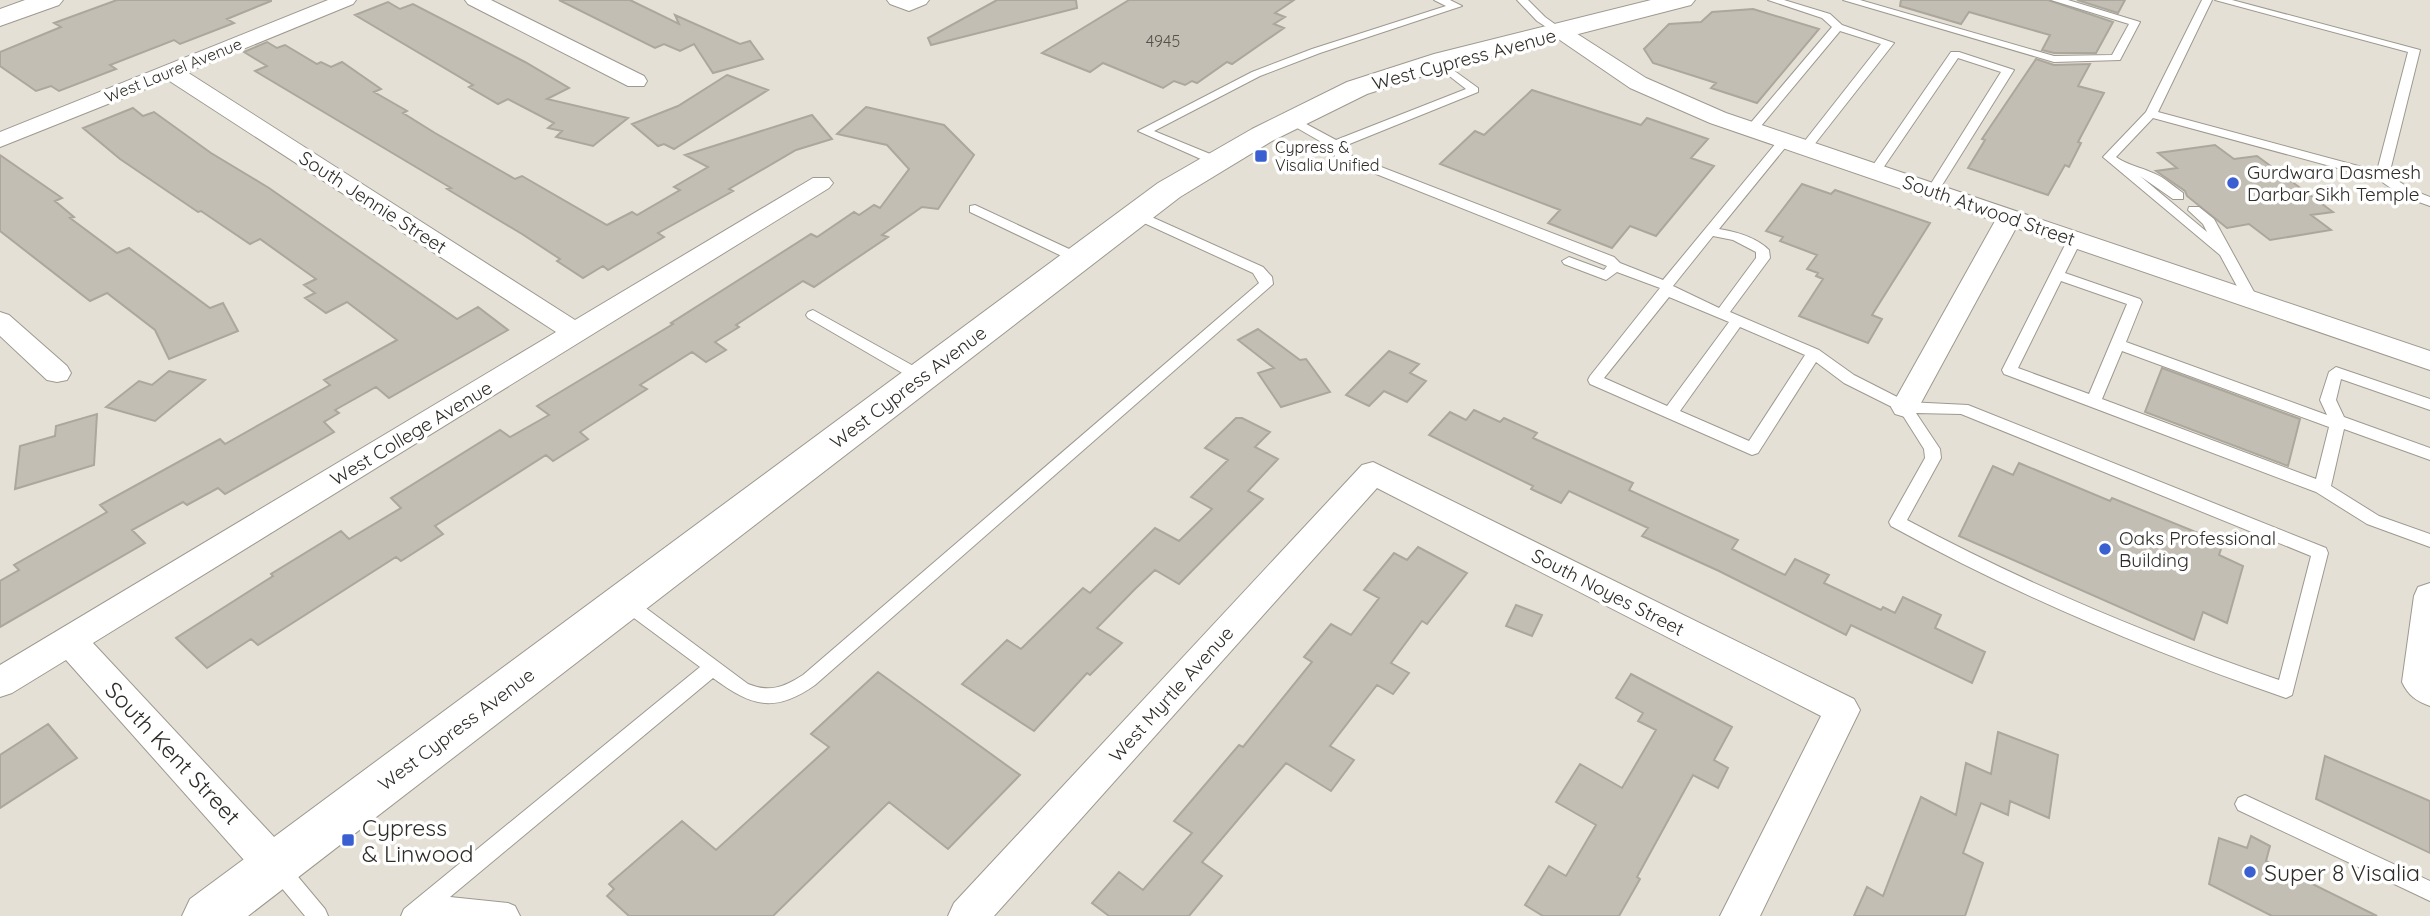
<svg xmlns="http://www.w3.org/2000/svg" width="2430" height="916" font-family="Quicksand,sans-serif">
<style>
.building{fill:#c3beb3;stroke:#aca79c;stroke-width:2}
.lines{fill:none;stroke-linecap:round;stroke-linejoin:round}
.lane-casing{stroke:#9e998f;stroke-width:2}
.street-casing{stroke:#9e998f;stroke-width:2}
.secondary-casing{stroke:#9e998f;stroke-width:2}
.lane{fill:#fff;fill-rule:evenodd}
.street{fill:#fff;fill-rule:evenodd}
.secondary{fill:#fff;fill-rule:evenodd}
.poi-dot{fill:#395fd0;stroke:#fff;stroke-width:2.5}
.labels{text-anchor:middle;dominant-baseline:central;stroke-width:7;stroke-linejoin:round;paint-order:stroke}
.number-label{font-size:16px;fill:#54514b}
.far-street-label{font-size:16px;fill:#2f2d28;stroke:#fff}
.far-poi-label{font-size:16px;fill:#2f2d28;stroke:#fff;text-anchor:start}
.street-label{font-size:19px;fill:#2f2d28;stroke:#fff}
.poi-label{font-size:19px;fill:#2f2d28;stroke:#fff;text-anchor:start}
.near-street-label{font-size:23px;fill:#2f2d28;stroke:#fff}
.near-poi-label{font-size:23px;fill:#2f2d28;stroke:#fff;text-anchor:start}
</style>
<rect width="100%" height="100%" fill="#e5e0d5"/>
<!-- building -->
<path class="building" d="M117 0H271V1L227 19 234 23 180 44 174 40 110 65 116 69 59 91 51 86 36 91 0 66V52L61 27 54 23Z
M559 0H630L679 24 675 15 740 44 750 41 763 59 713 73 694 44 680 51 664 44 655 48Z
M997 0H1076L1077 8 931 45 928 38Z
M1129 0H1294L1275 13 1285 17 1274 24 1284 28 1232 64 1227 62 1197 83 1192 81 1185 85 1174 81 1163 88 1103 63 1090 72 1042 53Z
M1901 0H2048L2113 22 2096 53H2054L2042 50 2050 35 1969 12 1961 24 1900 6Z
M2077 0H2125L2118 13Z
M388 2 400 9 413 4 525 62 569 88 547 99 628 118 593 146 556 137 562 131 548 128 554 123 508 99 498 104 469 87 473 85 355 15Z
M1753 9 1819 29 1757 103 1711 88 1716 83 1653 63 1644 49 1669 24 1701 22 1712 12Z
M267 42 277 48 285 45 317 64 321 62 331 67 342 62 381 89 374 92 407 111 403 113 435 133 515 179 522 176 607 225 632 212 637 215 680 190 674 187 708 167 685 155 812 115 832 139 796 150 729 189 733 191 658 233 664 237 608 270 603 266 583 278 557 261 560 259 522 234 447 189 451 188 255 71 267 66 244 52Z
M2036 59 2054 65 2090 64 2078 86 2104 93 2078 142 2081 143 2069 167 2065 165 2048 195 1968 168 1985 140 1982 139Z
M727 75 768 90 674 149 664 144 658 146 632 124 678 106Z
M1532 90 1641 125 1647 118 1708 139 1691 158 1714 166 1656 236 1630 226 1612 248 1548 223 1560 210 1440 164 1475 131 1484 135Z
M866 107 944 125 974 155 938 209 922 207 882 235 888 237 814 287 803 281 736 325 739 327 715 342 726 350 706 362 692 352 640 385 647 389 580 432 588 439 553 461 546 455 435 526 443 534 401 561 396 557 258 645 251 639 207 668 176 638 273 576 271 574 341 531 349 539 401 508 391 498 500 430 510 437 549 415 537 406 673 324 671 323 811 234 817 237 854 212 859 215 874 205 880 208 909 169 887 145 837 134Z
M133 108 143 116 154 112 211 153 269 188 457 319 478 307 508 330 389 398 376 387 335 410 339 413 324 422 334 432 225 494 218 488 187 505 183 502 132 530 145 543 0 627V581L19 570 14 565 107 512 100 505 220 439 225 444 330 385 324 380 397 340 347 302 326 313 305 298 315 293 304 285 316 279 260 239 250 244 201 211 198 212 120 159 83 128Z
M2215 145 2234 159 2257 156 2333 212 2311 215 2331 230 2270 240 2249 224 2227 228 2187 196 2185 191 2156 171 2177 168 2158 153Z
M0 155 62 198 55 201 74 217 70 218 117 253 129 248 210 308 223 303 238 331 169 359 155 330 107 293 90 301 0 231Z
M1802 184 1831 194 1835 190 1930 223 1872 315 1882 319 1868 343 1799 316 1823 279 1816 276 1818 273 1807 269 1817 255 1780 241 1783 237 1766 231Z
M1258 329 1300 360 1306 359 1330 392 1281 407 1258 373 1274 368 1238 340Z
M1389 351 1419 364 1410 373 1426 381 1407 402 1384 391 1369 406 1346 395Z
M2162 368 2300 419 2288 466 2145 412Z
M169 371 205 380 155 421 106 407 139 381 152 385Z
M1474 410 1500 422 1504 418 1537 433 1533 438 1633 483 1629 490 1738 540 1732 549 1785 575 1795 559 1829 575 1824 583 1881 610 1883 607 1895 613 1903 597 1941 615 1935 628 1985 652 1972 683 1851 625 1846 635 1719 571 1642 536 1648 528 1569 491 1561 503 1531 489 1533 486 1429 435 1450 412 1466 420Z
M97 414 94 465 15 489 20 446 55 436 56 426Z
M1236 418H1242L1270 432 1255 447 1278 459 1248 491 1263 499 1179 584 1155 570 1135 589 1097 628 1122 643 1090 675 1087 673 1034 731 962 684 1007 640 1021 649 1083 588 1090 593 1155 528 1179 541 1212 509 1191 497 1228 460 1205 448Z
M2019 463 2110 501 2112 498 2223 543 2219 555 2243 566 2227 623 2203 612 2194 640 1959 536 1993 466 2013 475Z
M1418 547 1467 573 1427 624 1422 621 1391 663 1409 673 1393 694 1377 685 1330 746 1354 760 1331 791 1286 763 1202 862 1222 876 1189 916H1109L1092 903 1119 872 1143 890 1192 833 1174 821 1239 745 1243 747 1312 662 1304 657 1331 624 1351 635 1379 598 1364 590 1394 553 1407 560Z
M1516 605 1542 615 1532 636 1506 626Z
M878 672 1020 775 948 849 889 802 773 916H629L607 896 614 889 609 884 682 821 716 850 829 747 811 734Z
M1631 674 1732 727 1714 760 1728 768 1718 788 1693 775 1637 877 1640 879 1619 916H1543L1525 905 1549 866 1566 876 1596 825 1556 802 1580 764 1622 788 1656 730 1638 721 1643 713 1616 698Z
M48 724 77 758 0 808V755Z
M1998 732 2058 755 2049 818 2010 801 2008 815 1981 803 1963 853 1983 863 1965 916H1854L1867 887 1883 896 1921 797 1956 815 1966 763 1991 774Z
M2325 756 2430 801V853L2316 799Z
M2251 836 2270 846 2266 861 2377 916H2272L2209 884 2219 838 2247 848Z"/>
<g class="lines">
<!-- lane casing -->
<g class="lane-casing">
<path id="lane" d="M1434 0H1450L1462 6 1320 53 1260 76 1154 131 1220 158V164H1212L1138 131 1252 72 1312 49 1446 6Z
M1517 0H1528L1545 17 1566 32 1557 34 1537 21Z
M1768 0H1784L1830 14 1842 25 1894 43 1810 150H1802L1800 147 1881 44 1840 31 1756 132H1748V126L1832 27 1822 18Z
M1843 0H1860L2054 56 2112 55 2129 24 2051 0H2068L2140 22 2120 60 2054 62Z
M2202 0H2212L2158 112 2377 171 2408 52 2215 0H2232L2420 50 2389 175 2412 190 2430 197V206L2402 196 2378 179 2153 118 2116 157C2127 165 2140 167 2153 173 2164 177 2173 186 2183 193V199H2173L2140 176 2207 232 2203 224 2188 210 2189 207H2199L2214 219 2259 301 2252 305 2245 301 2220 255 2103 157 2146 112Z
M1951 52H1959L2014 70 1939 190 1933 194 1927 190 2001 72 1958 58 1879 174H1871L1869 171Z
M1438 59 1478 88V92L1342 147 1345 153 1614 257 1620 263 1663 280 1781 137H1789V143L1719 229C1737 232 1756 237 1769 250L1770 258 1730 312 1819 350 1854 375 1907 402 1968 405 2326 548 2328 553 2292 695 2286 698C2149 651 2018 596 1891 526L1889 522 1925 458 1924 449 1900 411 1844 383 1816 362 1758 453 1752 455 1590 384 1588 380 1590 376 1660 288 1617 272 1606 280 1564 264 1562 261 1569 257 1604 270 1607 266 1336 158 1330 147 1285 121 1291 117 1295 118 1336 140 1466 89 1434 64V60ZM1713 236 1733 240 1756 252V258L1719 308 1673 286ZM1669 297 1729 322 1667 406 1604 378ZM1740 327 1805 355 1749 441 1680 411ZM1916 413 1961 414 2311 556 2279 680C2151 636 2026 584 1907 520L1941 458 1940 449Z
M975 205 1082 255 1084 258 1082 261H1072L970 212V206Z
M1136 210 1263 267 1272 277 1273 284 815 685C774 714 751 706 713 678L450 897 508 903 515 906 520 916H401L404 909 700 667 619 607 616 602 619 597 625 595 631 597 748 684C770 693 784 687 803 675L1259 283 1253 273 1131 217V211Z
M2075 235 2082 239 2065 273 2140 299 2142 302 2126 342 2327 415 2320 400 2329 372 2336 367 2430 399V410L2341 379 2336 400 2344 417 2430 448V460L2344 429 2331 486 2379 516 2430 534V547L2367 524 2316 492 2004 374 2002 370 2068 239ZM2061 281 2127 304 2089 394 2018 368ZM2122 351 2329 427 2316 479 2102 399Z
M813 310 926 373 928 377 926 381H916L808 318 806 315 808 312Z
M2245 795 2430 881V901L2238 810 2235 804 2238 798Z
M277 858 284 860 325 909 328 916H305L270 874 267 867 270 860Z"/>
</g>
<!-- street casing -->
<g class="street-casing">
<path id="street" d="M328 0H356L353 4 187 72 575 320 813 178H829L833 183 829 188 93 643 289 853 294 866 289 879 275 884 261 879 66 660 12 693 0 697V665L556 332 168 80 0 147V132Z
M465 0H491L644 76 647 81 644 86H628L468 4Z
M887 0H929L926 4 909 11 890 4Z
M1561 26 1568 28 1646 78 1726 113 2430 351V370L2016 228 1915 414 1905 417 1895 414 1891 407 1995 221 1710 123 1630 88 1554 36 1551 32 1554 28Z
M0 312 9 315 67 366 71 373 67 380 57 382 47 380 0 336Z
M1373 462 1854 699 1860 710 1760 916H1720L1821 716 1377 488 994 916H948L954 903 1362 465Z
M2430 583V706C2416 701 2408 695 2402 682L2414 596 2418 587Z"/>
</g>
<!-- secondary casing -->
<g class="secondary-casing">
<path id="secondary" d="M25 0H63L59 5 0 26V9Z
M1651 0H1695L1691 5 1454 66 1367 94 1272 141 1180 197 248 916H182L190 899 1158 183 1252 129 1347 82 1434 54Z"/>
</g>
<!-- lane -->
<use href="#lane" class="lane"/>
<!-- street -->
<use href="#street" class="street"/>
<!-- secondary -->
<use href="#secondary" class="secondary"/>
</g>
<!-- markers -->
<g class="poi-dot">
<rect x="1254" y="149" width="14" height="14" rx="3.5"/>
<circle cx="2233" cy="183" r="7"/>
<circle cx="2105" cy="549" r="7"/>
<rect x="341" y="833" width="14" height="14" rx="3.5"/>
<circle cx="2250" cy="872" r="7"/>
</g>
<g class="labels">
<!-- number labels -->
<g class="number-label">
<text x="1163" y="41">4945</text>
</g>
<!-- far-street labels -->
<g class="far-street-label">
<text transform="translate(173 70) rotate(-22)">West Laurel Avenue</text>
</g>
<!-- far-poi labels -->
<g class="far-poi-label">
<text x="1275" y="147">Cypress &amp;<tspan x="1275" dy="18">Visalia Unified</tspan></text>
</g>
<!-- street labels -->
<g class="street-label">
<text transform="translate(1464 59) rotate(-15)">West Cypress Avenue</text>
<text transform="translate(373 202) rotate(33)">South Jennie Street</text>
<text transform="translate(1989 210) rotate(19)">South Atwood Street</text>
<text transform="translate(908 387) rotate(-37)">West Cypress Avenue</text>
<text transform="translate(411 433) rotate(-31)">West College Avenue</text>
<text transform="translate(1608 592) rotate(27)">South Noyes Street</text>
<text transform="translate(1171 694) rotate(-48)">West Myrtle Avenue</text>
<text transform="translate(456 729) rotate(-37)">West Cypress Avenue</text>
</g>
<!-- poi labels -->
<g class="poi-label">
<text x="2247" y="172">Gurdwara Dasmesh<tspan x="2247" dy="22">Darbar Sikh Temple</tspan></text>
<text x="2119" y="538">Oaks Professional<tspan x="2119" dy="22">Building</tspan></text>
</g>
<!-- near-street labels -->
<g class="near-street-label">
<text transform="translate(173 753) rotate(47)">South Kent Street</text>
</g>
<!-- near-poi labels -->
<g class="near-poi-label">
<text x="362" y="827">Cypress<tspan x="362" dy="26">&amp; Linwood</tspan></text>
<text x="2264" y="872">Super 8 Visalia</text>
</g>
</g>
</svg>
